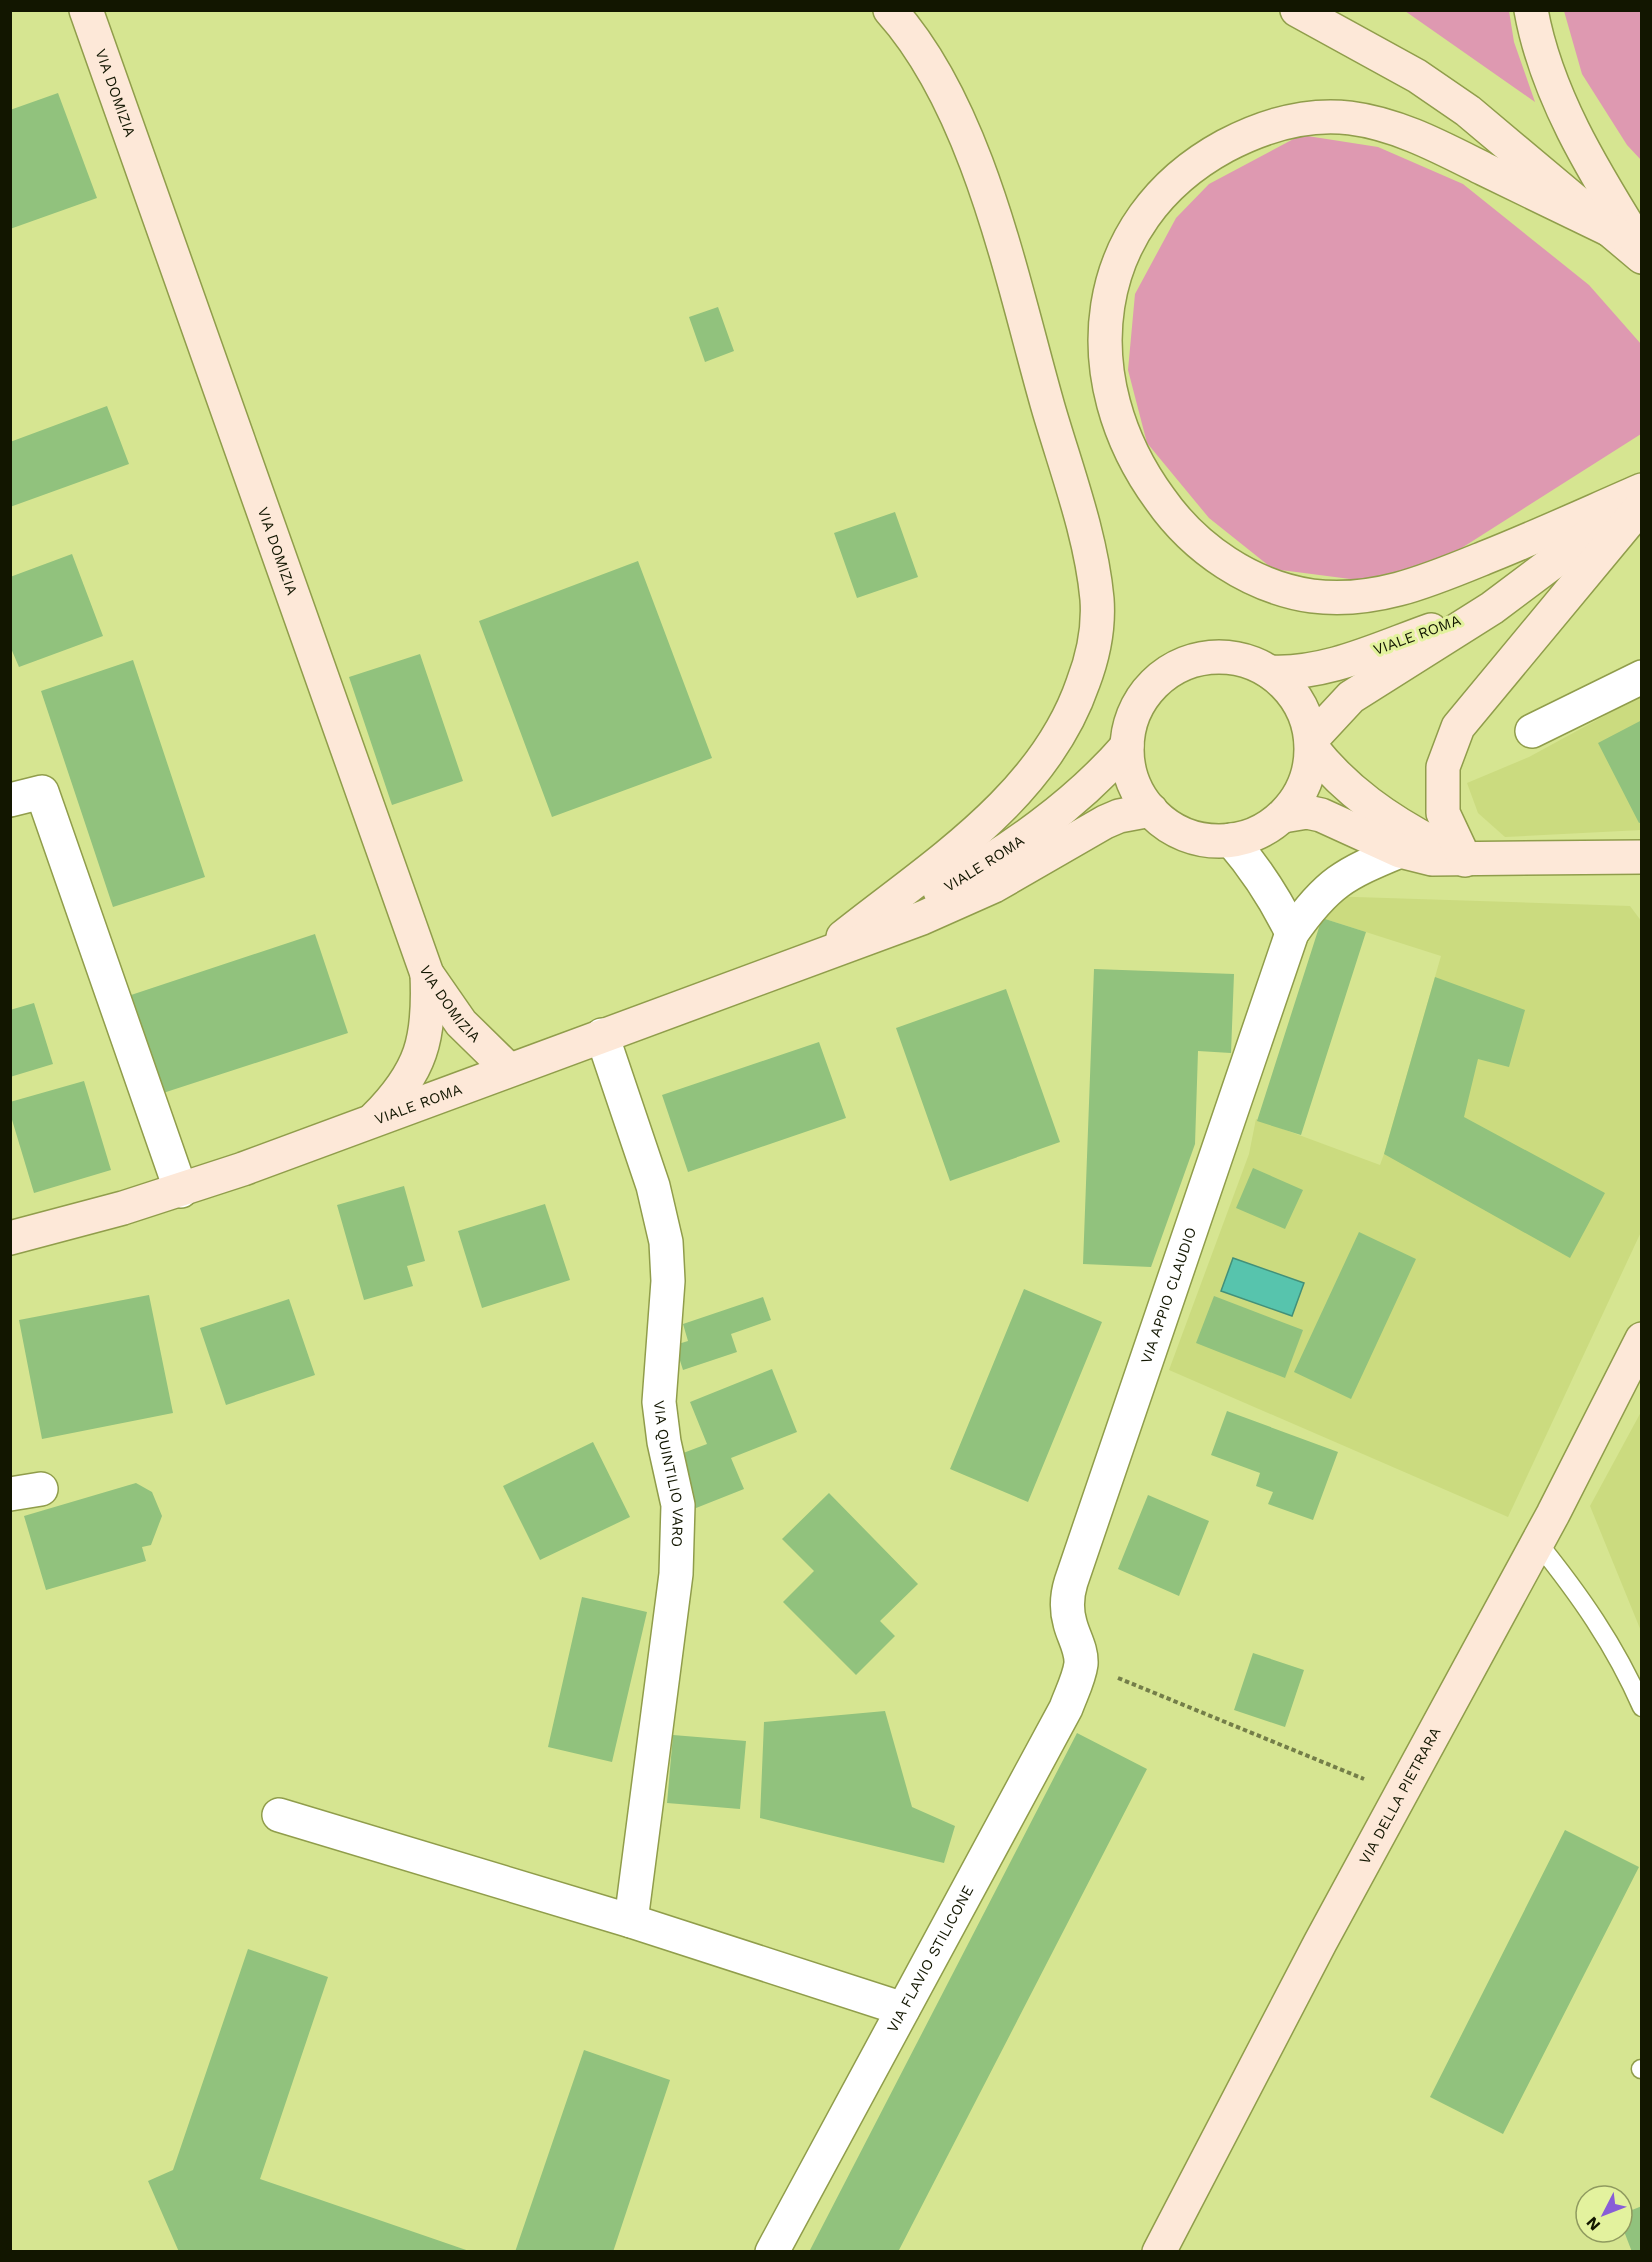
<svg xmlns="http://www.w3.org/2000/svg" width="1652" height="2262" font-family="'Work Sans',sans-serif">
<style>
.built{fill:#cbdb7f}
.green{fill:#de99b1}
.water{fill:#57c4ad;stroke:#429079;stroke-width:1.5}
.building{fill:#91c27d}
.lines{fill:none;stroke-linecap:round;stroke-linejoin:round}
.lane-casing{stroke:#909d4b;stroke-width:21}
.street-casing{stroke:#909d4b;stroke-width:36}
.secondary-casing{stroke:#909d4b;stroke-width:36}
.path{stroke:#747e49;stroke-width:4;stroke-dasharray:4.5 3;stroke-linecap:butt}
.lane{stroke:#fff;stroke-width:18}
.street{stroke:#fff;stroke-width:33}
.secondary{stroke:#fde8d8;stroke-width:33}
.labels{text-anchor:middle;dominant-baseline:central;stroke-width:6;stroke-linejoin:round;paint-order:stroke}
.street-label{font-size:15px;fill:#121600;stroke:#e3f29e}
</style>
<rect width="100%" height="100%" fill="#d6e591"/>
<!-- built -->
<path class="built" d="M1641 696V830L1505 837 1478 813 1467 783 1529 757Z
M1324 896 1630 906 1642 922 1641 1232 1508 1517 1169 1370 1249 1154 1256 1119 1380 1165 1384 1154 1441 956 1322 918Z
M1641 1412V1631L1590 1506Z"/>
<!-- green -->
<path class="green" d="M1405 11H1509L1514 42 1535 102Z
M1564 11H1641V160L1627 145 1582 74Z
M1301 135 1378 147 1463 184 1589 285 1641 344V434L1438 563 1358 580 1273 569 1209 518 1147 443 1128 370 1135 294 1176 218 1209 184Z"/>
<!-- water -->
<path class="water" d="M1233 1258 1304 1283 1292 1316 1221 1291Z"/>
<!-- building -->
<path class="building" d="M58 93 97 198 10 229V110Z
M718 307 734 351 705 362 689 317Z
M107 406 129 464 10 507V442Z
M895 512 918 577 857 598 834 533Z
M72 554 103 636 19 667 10 646V577Z
M638 561 712 758 552 817 479 621Z
M420 654 463 781 392 805 349 677Z
M133 660 205 877 113 907 41 691Z
M1642 720V822L1639 823 1598 743Z
M1322 918 1366 932 1301 1135 1257 1121Z
M315 934 348 1033 160 1094 128 996Z
M1094 969 1234 974 1231 1053 1198 1051 1195 1144 1151 1267 1083 1264Z
M1435 977 1525 1010 1509 1067 1478 1059 1464 1117 1605 1193 1570 1258 1384 1154Z
M1006 989 1060 1142 950 1181 896 1028Z
M34 1003 53 1064 10 1077V1010Z
M819 1042 846 1118 688 1172 662 1095Z
M84 1081 111 1170 34 1193 10 1113V1102Z
M1253 1168 1303 1190 1285 1229 1236 1208Z
M404 1186 425 1261 407 1266 413 1286 364 1300 337 1205Z
M545 1204 570 1280 482 1308 458 1231Z
M1359 1232 1416 1259 1351 1399 1294 1372Z
M1024 1289 1102 1322 1028 1502 950 1469Z
M149 1295 173 1413 42 1439 19 1320Z
M1214 1296 1303 1330 1285 1378 1196 1343Z
M763 1297 771 1320 731 1334 737 1352 683 1370 675 1345 688 1341 683 1324Z
M289 1299 315 1375 226 1405 200 1328Z
M772 1369 797 1432 731 1458 744 1489 691 1510 670 1458 707 1444 690 1402Z
M1227 1411 1338 1452 1313 1520 1268 1504 1273 1492 1256 1486 1260 1473 1211 1455Z
M593 1442 630 1517 540 1560 503 1486Z
M136 1483 152 1492 162 1516 151 1545 142 1547 146 1561 46 1590 24 1516Z
M829 1493 918 1584 880 1621 895 1636 856 1675 783 1602 814 1571 782 1539Z
M1148 1495 1209 1521 1179 1596 1118 1569Z
M582 1597 647 1612 612 1762 548 1747Z
M1253 1653 1304 1670 1285 1727 1234 1710Z
M885 1711 912 1807 955 1826 944 1863 760 1818 764 1722Z
M1077 1733 1147 1769 898 2252H809Z
M673 1735 746 1741 740 1809 667 1803Z
M1565 1830 1639 1867 1503 2134 1430 2097Z
M248 1949 328 1977 260 2179 472 2252H179L148 2181 173 2170Z
M584 2050 670 2080 613 2252H515Z
M1642 2206V2252H1632L1622 2226V2214Z"/>
<g class="lines">
<!-- lane casing -->
<g class="lane-casing">
<path id="lane" d="M1537 1542C1579 1594 1615 1645 1642 1707
M1641 2069H1642"/>
</g>
<!-- street casing -->
<g class="street-casing">
<g id="street">
<path d="M1532 731 1642 677"/>
<path d="M10 800 42 792 181 1191"/>
<path d="M1231 840C1256 869 1275 898 1292 933"/>
<path id="s1" d="M602 1035 653 1186 666 1242 668 1281 659 1402 664 1442 678 1505 676 1574 631 1921"/>
<path d="M10 1494 41 1489"/>
<path d="M279 1815 631 1921 903 2009"/>
<path id="s2" d="M772 2252 1066 1708C1071 1694 1079 1679 1081 1664 1082 1649 1073 1636 1070 1623 1066 1609 1067 1595 1071 1582L1292 933C1327 883 1344 874 1400 851"/>
</g>
</g>
<!-- secondary casing -->
<g class="secondary-casing">
<g id="secondary">
<path id="s3" d="M86 10 427 974 461 1023 509 1070"/>
<path d="M1297 10 1417 76 1468 111 1642 257"/>
<path d="M1531 10C1546 94 1593 170 1637 241"/>
<path d="M1614 232C1571 211 1528 190 1484 169 1442 148 1398 124 1350 118 1307 113 1263 126 1225 146 1087 221 1072 379 1160 499 1195 549 1251 587 1312 596 1374 604 1428 581 1484 558 1537 537 1589 513 1642 490"/>
<circle cx="1219" cy="749" r="92"/>
<path d="M1270 672C1326 675 1380 648 1431 630"/>
<path d="M1311 740 1351 697 1492 608 1616 515"/>
<path d="M1312 748C1346 791 1388 820 1436 845"/>
<path d="M1283 816 1307 812 1321 815 1400 851 1432 859 1642 857"/>
<path d="M1465 860 1443 813V767L1458 727 1642 505"/>
<path id="s4" d="M940 891C1009 851 1075 806 1127 746"/>
<path d="M843 937C932 866 1044 797 1083 683 1093 657 1099 627 1097 599 1091 534 1066 469 1048 407 1012 281 979 109 890 10"/>
<path d="M375 1118C422 1071 430 1039 427 974"/>
<path id="s5" d="M10 1238 123 1208 243 1169 922 918 994 886 1105 822 1119 816 1151 810"/>
<path id="s6" d="M1159 2252 1320 1943 1553 1514 1642 1339"/>
</g>
</g>
<!-- path -->
<path class="path" d="M1118 1678 1364 1779"/>
<!-- lane -->
<use href="#lane" class="lane"/>
<!-- street -->
<use href="#street" class="street"/>
<!-- secondary -->
<use href="#secondary" class="secondary"/>
</g>
<g class="labels">
<!-- street labels -->
<g class="street-label">
<text stroke="none"><textPath href="#s3" startOffset="88">VIA DOMIZIA</textPath></text>
<text stroke="none"><textPath href="#s3" startOffset="574">VIA DOMIZIA</textPath></text>
<text transform="translate(1417 635) rotate(-20)">VIALE ROMA</text>
<text stroke="none"><textPath href="#s4" startOffset="52">VIALE ROMA</textPath></text>
<text stroke="none"><textPath href="#s3" startOffset="1060">VIA DOMIZIA</textPath></text>
<text stroke="none"><textPath href="#s5" startOffset="430">VIALE ROMA</textPath></text>
<text stroke="none"><textPath href="#s2" startOffset="1052">VIA APPIO CLAUDIO</textPath></text>
<text stroke="none"><textPath href="#s1" startOffset="450">VIA QUINTILIO VARO</textPath></text>
<text stroke="none"><textPath href="#s6" startOffset="516">VIA DELLA PIETRARA</textPath></text>
<text stroke="none"><textPath href="#s2" startOffset="333">VIA FLAVIO STILICONE</textPath></text>
</g>
</g>
<!-- border -->
<rect width="1652" height="2262" fill="none" stroke="#121600" stroke-width="24"/>
<!-- north arrow -->
<g transform="translate(1604 2214) rotate(228)"><circle r="28" fill="#e3f29e" stroke="#8f9a5f" stroke-width="1.5"/>
<path d="M0-4.5L10 22L0 15L-10 22Z" fill="#885dd7"/>
<text y="-9" font-size="16" font-weight="bold" text-anchor="middle" fill="#121600">N</text>
</g>
</svg>
